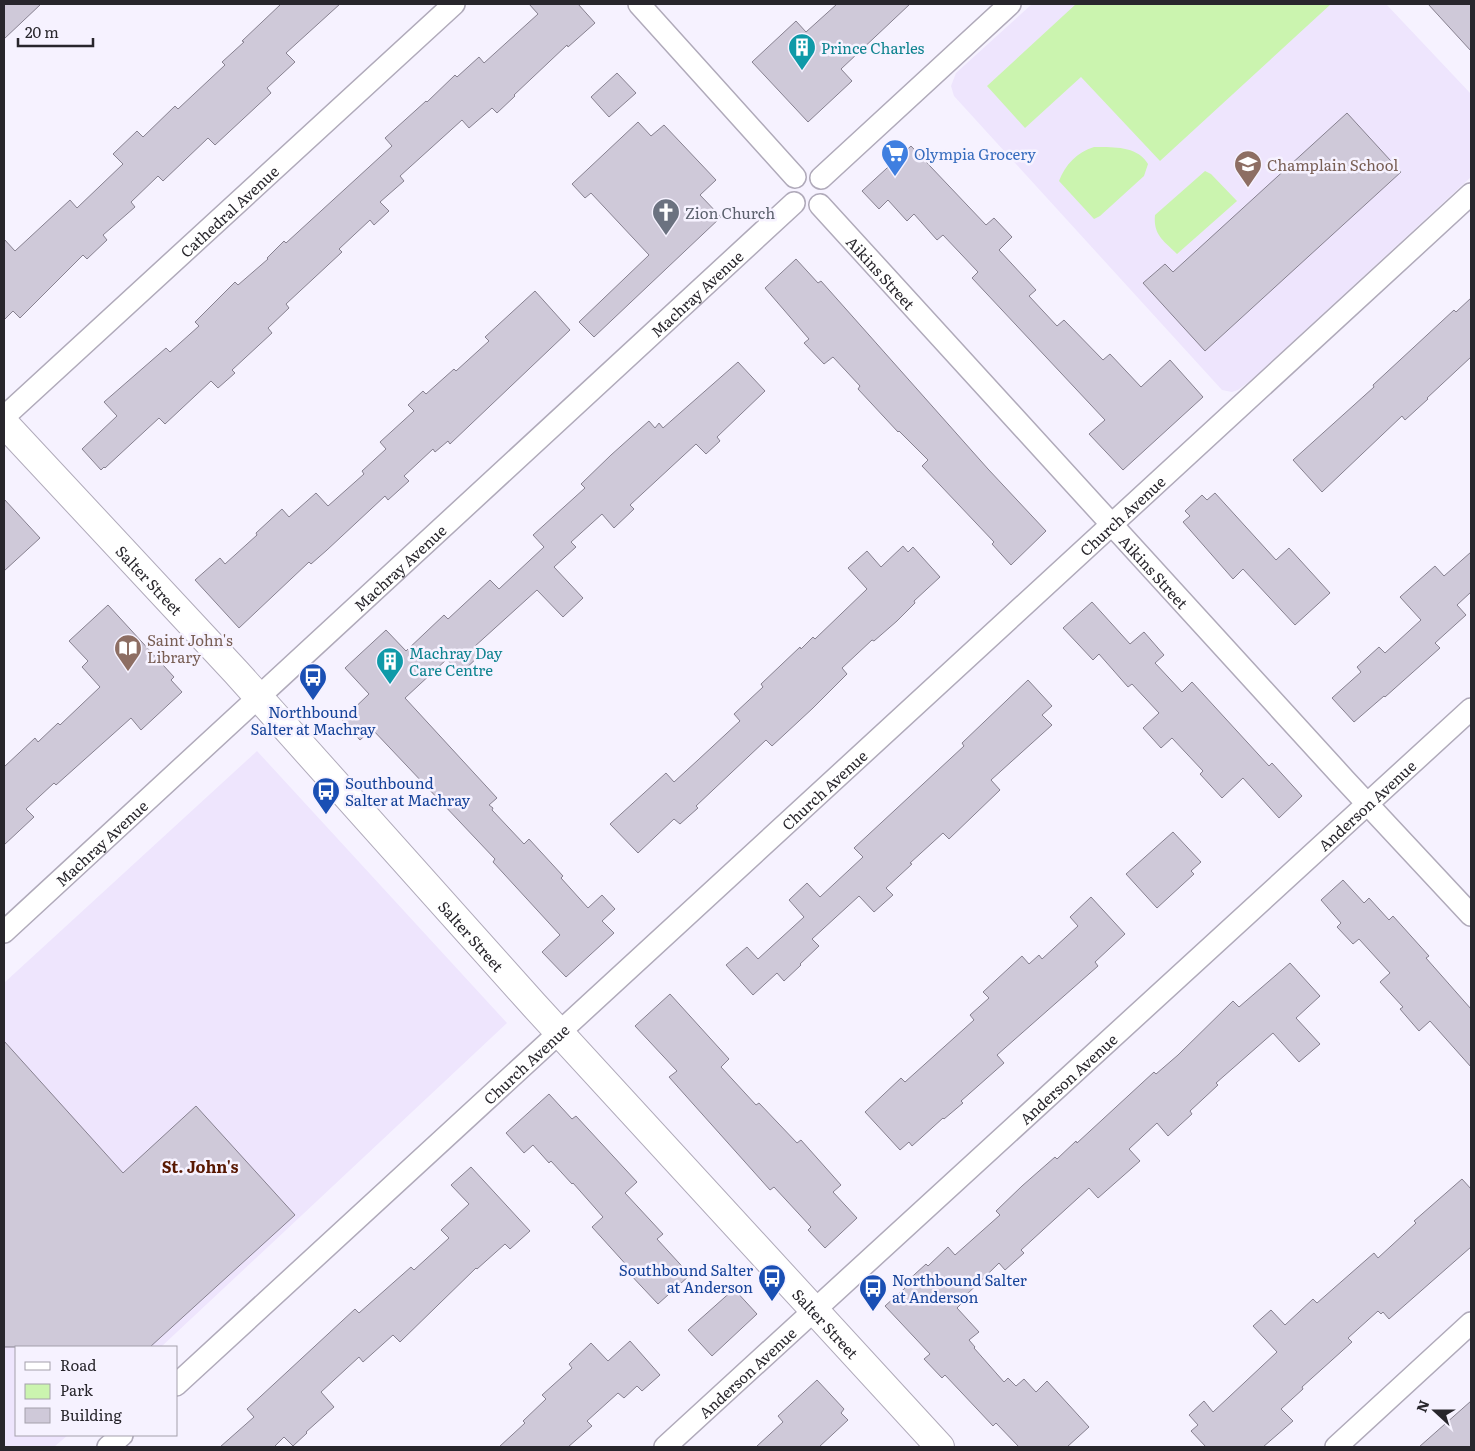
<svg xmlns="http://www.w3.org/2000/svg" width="1475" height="1451" font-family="Literata,serif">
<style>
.built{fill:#eee5fd}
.green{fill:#cbf4af}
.building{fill:#cfc9d9;stroke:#878190}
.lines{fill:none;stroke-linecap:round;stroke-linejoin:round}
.street-casing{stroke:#b0aaba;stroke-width:24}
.secondary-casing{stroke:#b0aaba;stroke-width:30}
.street{stroke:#fff;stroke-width:21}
.secondary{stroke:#fff;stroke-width:28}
.labels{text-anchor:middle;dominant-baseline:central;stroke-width:5;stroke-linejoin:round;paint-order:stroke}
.culture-label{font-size:15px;fill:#0d838f;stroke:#f6f2ff;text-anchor:start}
.shop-label{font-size:15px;fill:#366cbe;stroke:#f6f2ff;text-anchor:start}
.education-label{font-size:15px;fill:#785e54;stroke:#f6f2ff;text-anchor:start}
.street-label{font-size:15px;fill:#28262c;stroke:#f6f2ff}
.worship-label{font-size:15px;fill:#5b616d;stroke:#f6f2ff;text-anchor:start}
.transit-label{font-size:15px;fill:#164399;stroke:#f6f2ff;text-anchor:start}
.neighbourhood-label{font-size:16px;font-weight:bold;fill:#581802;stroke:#f6f2ff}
</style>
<rect width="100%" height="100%" fill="#f6f2ff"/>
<!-- built -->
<path class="built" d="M1032 4H1386L1471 94V177L1250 381 1238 390 1232 392 1222 390 954 96 951 86 956 73Z
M257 751 507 1023 161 1347H16V1435H68L54 1447H4V983Z"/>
<!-- green -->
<path class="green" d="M1076 4H1331L1160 161 1081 77 1025 128 987 86Z
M1094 147C1113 147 1138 146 1148 164L1144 176 1100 216 1094 219 1059 181C1065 165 1077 152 1094 147Z
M1205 171 1211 174 1237 201 1177 254C1164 241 1153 235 1155 215Z"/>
<!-- building -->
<path class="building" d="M4 4H41L4 39Z
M281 4H340L286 53 295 62 267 88 271 93 215 145 208 138 163 181 158 176 131 202 135 207 103 235 107 240 87 259 83 255 20 318 13 311 4 320V239L15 251 70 200 77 208 123 164 113 154 137 131 143 137 175 106 178 109 225 65 222 62 244 42 242 41Z
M529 4H578L595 23 568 47 567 45 514 95 515 96 497 113 492 108 469 128 462 120 400 176 404 181 380 202 389 211 374 225 370 220 339 249 342 252 286 304 289 308 268 328 272 333 232 370 235 373 218 388 211 381 165 424 159 418 105 468 104 467 101 470 82 449 117 416 104 402 166 348 170 352 199 326 195 322 235 282 238 285 268 259 267 258 284 241 286 243 392 146 385 138 426 101 427 102 455 75 457 77 479 57 484 63 538 14Z
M837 4H910L841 69 852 81 808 122 752 62 796 21 806 32Z
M1428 4H1471V51Z
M617 73 636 93 609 117 591 97Z
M1347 113 1401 172 1205 351 1143 283 1165 264 1173 272Z
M638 122 651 136 664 125 716 180 700 195 721 217 594 337 579 322 649 255 591 193 585 198 572 184Z
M911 146 986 225 994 218 1012 237 999 250 1036 290 1029 296 1057 326 1064 320 1103 360 1110 354 1141 387 1170 360 1203 397 1123 470 1089 434 1105 420 972 278 978 272 943 235 937 240 914 214 907 221 888 200 879 209 862 191Z
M796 259 818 283 821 281 988 469 1046 531 1011 565 992 544 994 542 922 466 928 460 899 431 898 432 858 389 860 386 833 357 824 364 804 343 809 339 765 288Z
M535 291 570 330 450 444 448 441 435 452 433 449 404 476 409 481 388 500 385 496 327 550 311 564 309 562 239 628 195 580 220 558 225 564 257 535 256 533 282 509 289 517 316 493 328 506 364 474 362 471 386 449 380 442 414 411 408 405 423 391 426 394 454 369 456 371 489 341 485 337Z
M1471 298V357L1427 398 1428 399 1405 420 1402 416 1322 492 1293 460 1374 387 1373 385 1454 310 1456 312Z
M738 362 765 391 717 437 720 441 706 454 696 444 630 505 634 509 614 528 602 514 571 542 576 547 554 567 583 598 563 617 537 590 474 647 481 654 460 674 447 659 405 698 497 798 489 805 493 808 492 810 524 844 529 839 563 876 561 878 588 908 602 895 615 909 602 921 614 933 566 977 542 952 560 935 493 862 495 859 372 729 360 740 342 720 369 694 345 668 386 630 406 651 444 615 448 619 490 580 499 589 544 547 533 535 585 488 581 484 611 455 649 421 655 428 659 423 663 428Z
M1215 493 1276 560 1289 548 1330 593 1295 625 1243 569 1233 579 1183 522 1190 516 1185 511 1202 495 1207 500Z
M4 499 40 538 4 571Z
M903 546 908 552 913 547 940 577 914 601 915 603 897 621 874 641 872 640 842 668 847 674 813 708 772 746 766 740 696 806 698 808 680 824 674 819 638 853 610 824 666 773 674 782 698 760 740 721 734 714 763 687 761 684 800 647 801 649 813 637 815 639 867 589 848 568 867 551 881 567Z
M1471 552V592L1457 605 1466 615 1435 643 1440 648 1385 697 1384 696 1354 722 1332 698 1361 672 1357 667 1379 647 1385 653 1421 620 1400 597 1435 566 1444 576Z
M1092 602 1130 644 1144 632 1164 655 1155 663 1182 692 1192 682 1269 766 1272 763 1302 796 1279 818 1243 778 1222 798 1200 774 1203 771 1172 738 1161 748 1143 728 1159 713 1132 684 1128 687 1099 654 1093 660 1063 628Z
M108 605 174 677 171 680 182 692 141 730 131 718 56 785 54 783 26 809 34 817 4 845V767L35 738 38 742 58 723 60 725 100 687 82 667 88 661 69 641Z
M1028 680 1052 706 1042 715 1052 725 991 780 1000 790 949 839 943 833 910 863 912 864 886 888 893 895 874 912 859 896 812 939 819 946 800 964 801 965 784 981 777 973 753 995 726 965 747 947 758 959 804 917 789 900 807 883 820 897 863 857 854 848 964 746 962 743Z
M1173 832 1201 862 1191 871 1194 874 1157 908 1126 874Z
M1343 880 1364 903 1369 898 1389 920 1393 916 1429 956 1426 958 1471 1009V1067L1430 1021 1419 1031 1400 1009 1403 1007 1380 982 1390 973 1359 939 1353 944 1337 927 1341 923 1321 900Z
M1091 897 1125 934 1095 962 1098 966 997 1055 1004 1063 961 1101 963 1103 944 1119 943 1118 912 1146 909 1142 900 1150 865 1112 901 1078 905 1082 974 1020 970 1015 989 998 983 992 1022 956 1029 964 1039 955 1042 959 1078 926 1070 917Z
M1290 963 1320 996 1296 1018 1320 1044 1299 1062 1273 1033 1216 1083 1218 1085 1190 1111 1192 1114 1168 1136 1157 1123 1129 1149 1140 1161 1098 1198 1089 1188 1021 1250 1024 1253 1005 1270 999 1263 960 1301 962 1303 957 1308 979 1332 969 1340 975 1347 974 1348 1004 1382 1008 1378 1016 1386 1024 1379 1036 1392 1047 1381 1089 1427 1067 1447H1019L996 1423 993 1426 945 1375 942 1378 924 1359 930 1354 885 1306 905 1288 903 1285 926 1264 928 1266 948 1247 955 1255 1000 1215 996 1211 1022 1186 1055 1157 1057 1159 1076 1141 1077 1143 1154 1072 1156 1074 1178 1055 1233 1001 1239 1007Z
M670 994 729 1059 721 1067 756 1105 759 1103 797 1143 801 1140 841 1185 833 1192 857 1218 825 1248 808 1230 811 1227 774 1187 770 1190 669 1077 677 1071 635 1026Z
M4 1041 123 1173 196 1106 295 1215 150 1347H4Z
M549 1094 572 1119 576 1116 637 1182 625 1193 663 1234 657 1239 690 1275 658 1304 627 1271 630 1269 592 1227 603 1217 573 1183 572 1184 551 1161 549 1163 533 1145 524 1153 506 1133Z
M471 1167 530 1231 510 1249 505 1244 477 1269 476 1268 400 1342 393 1335 363 1362 359 1357 321 1392 334 1407 306 1432 307 1433 293 1446 284 1437 274 1447H220L254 1417 247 1409 355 1309 359 1313 411 1267 414 1270 449 1238 441 1230 469 1204 451 1185Z
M1462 1179 1471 1189V1247L1389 1319 1383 1312 1381 1314 1378 1311 1348 1338 1352 1342 1302 1387 1303 1389 1281 1409 1293 1421 1263 1447H1206L1191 1431 1198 1425 1189 1415 1204 1401 1213 1412 1277 1352 1253 1326 1271 1310 1285 1325 1313 1299 1317 1303 1374 1253 1378 1258 1416 1223 1414 1221Z
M734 1289 757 1314 712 1356 688 1330Z
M630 1341 660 1375 642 1391 637 1386 624 1398 618 1393 587 1421 592 1426 568 1447H499L525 1423 523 1421 546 1399 542 1395 572 1368 569 1364 591 1343 608 1361Z
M817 1380 844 1409 841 1413 848 1420 819 1447H756L783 1422 778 1416Z
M1471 1401V1447H1419Z"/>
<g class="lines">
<!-- street casing -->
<g class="street-casing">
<g id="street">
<path d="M639 4 795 177"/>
<path d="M821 178 1010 4"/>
<path id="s1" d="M820 205 1345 780 1471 915"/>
<path id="s2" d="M4 417 454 4"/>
<path id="s3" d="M4 932 794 203"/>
<path id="s4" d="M176 1385 1471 194"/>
<path d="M108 1447 122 1435"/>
<path id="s5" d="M665 1447 1471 709"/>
<path d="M1336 1447 1471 1323"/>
</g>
</g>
<!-- secondary casing -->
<g class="secondary-casing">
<g id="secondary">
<path id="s6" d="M4 423 236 672 534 1005 940 1447"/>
</g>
</g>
<!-- street -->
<use href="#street" class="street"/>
<!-- secondary -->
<use href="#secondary" class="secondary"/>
</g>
<!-- icons -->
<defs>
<g id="building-pin" transform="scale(1.4375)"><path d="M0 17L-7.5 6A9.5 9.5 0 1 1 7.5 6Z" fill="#0f9aa8" stroke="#f6f2ff"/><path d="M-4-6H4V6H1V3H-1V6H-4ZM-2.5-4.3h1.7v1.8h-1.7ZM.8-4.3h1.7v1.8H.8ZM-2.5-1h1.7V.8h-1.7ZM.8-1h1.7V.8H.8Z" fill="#fff"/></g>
<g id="supermarket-pin" transform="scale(1.4375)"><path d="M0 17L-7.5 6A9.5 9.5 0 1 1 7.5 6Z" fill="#3f7fe0" stroke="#f6f2ff"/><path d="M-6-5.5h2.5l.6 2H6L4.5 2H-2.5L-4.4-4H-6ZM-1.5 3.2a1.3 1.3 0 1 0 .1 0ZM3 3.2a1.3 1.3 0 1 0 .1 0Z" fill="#fff"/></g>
<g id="school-pin" transform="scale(1.4375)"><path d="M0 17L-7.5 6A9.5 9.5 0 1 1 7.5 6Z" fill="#8d6e63" stroke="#f6f2ff"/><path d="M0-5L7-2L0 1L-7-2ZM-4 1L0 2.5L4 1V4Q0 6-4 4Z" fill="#fff"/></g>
<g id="church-pin" transform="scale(1.4375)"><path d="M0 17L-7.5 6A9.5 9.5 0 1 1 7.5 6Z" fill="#6b7280" stroke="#f6f2ff"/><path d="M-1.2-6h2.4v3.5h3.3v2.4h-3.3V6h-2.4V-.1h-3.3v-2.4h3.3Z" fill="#fff"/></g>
<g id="library-pin" transform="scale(1.4375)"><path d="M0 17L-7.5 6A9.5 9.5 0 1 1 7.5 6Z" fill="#8d6e63" stroke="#f6f2ff"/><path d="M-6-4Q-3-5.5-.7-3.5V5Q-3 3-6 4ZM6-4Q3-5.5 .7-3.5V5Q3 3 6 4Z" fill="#fff"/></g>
<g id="bus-pin" transform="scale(1.4375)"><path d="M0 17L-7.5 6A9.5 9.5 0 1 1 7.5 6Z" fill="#1a4fb4" stroke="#f6f2ff"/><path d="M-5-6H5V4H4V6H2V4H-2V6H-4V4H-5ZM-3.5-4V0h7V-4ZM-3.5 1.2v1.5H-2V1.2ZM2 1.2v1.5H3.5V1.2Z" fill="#fff"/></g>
</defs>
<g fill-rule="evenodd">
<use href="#building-pin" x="802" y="47"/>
<use href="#supermarket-pin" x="895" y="153"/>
<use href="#school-pin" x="1248" y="164"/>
<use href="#church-pin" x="666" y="212"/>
<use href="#library-pin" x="128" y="648"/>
<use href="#building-pin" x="390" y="661"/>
<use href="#bus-pin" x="313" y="677"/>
<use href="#bus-pin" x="326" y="791"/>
<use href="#bus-pin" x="772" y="1278"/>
<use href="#bus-pin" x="873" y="1288"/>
</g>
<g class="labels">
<!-- culture labels -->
<g class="culture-label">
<text x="821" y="47">Prince Charles</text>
<text x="409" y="652">Machray Day<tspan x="409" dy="17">Care Centre</tspan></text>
</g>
<!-- shop labels -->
<g class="shop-label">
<text x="914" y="153">Olympia Grocery</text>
</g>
<!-- education labels -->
<g class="education-label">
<text x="1267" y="164">Champlain School</text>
<text x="147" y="639">Saint John's<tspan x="147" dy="17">Library</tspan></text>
</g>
<!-- street labels -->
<g class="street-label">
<text stroke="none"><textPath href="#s2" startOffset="305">Cathedral Avenue</textPath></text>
<text stroke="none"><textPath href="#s1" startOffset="91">Aikins Street</textPath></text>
<text stroke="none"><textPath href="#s3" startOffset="942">Machray Avenue</textPath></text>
<text stroke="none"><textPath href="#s4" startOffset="1285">Church Avenue</textPath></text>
<text stroke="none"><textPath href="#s3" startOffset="538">Machray Avenue</textPath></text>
<text stroke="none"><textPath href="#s1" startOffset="496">Aikins Street</textPath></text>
<text stroke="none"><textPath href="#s6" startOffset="214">Salter Street</textPath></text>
<text stroke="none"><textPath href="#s4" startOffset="880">Church Avenue</textPath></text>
<text stroke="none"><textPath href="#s5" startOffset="951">Anderson Avenue</textPath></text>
<text stroke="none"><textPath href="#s3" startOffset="132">Machray Avenue</textPath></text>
<text stroke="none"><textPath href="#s6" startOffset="694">Salter Street</textPath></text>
<text stroke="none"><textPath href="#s4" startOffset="475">Church Avenue</textPath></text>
<text stroke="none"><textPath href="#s5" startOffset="546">Anderson Avenue</textPath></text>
<text stroke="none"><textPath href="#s6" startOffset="1219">Salter Street</textPath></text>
<text stroke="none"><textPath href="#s5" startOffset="111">Anderson Avenue</textPath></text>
</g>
<!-- worship labels -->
<g class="worship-label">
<text x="685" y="212">Zion Church</text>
</g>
<!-- transit labels -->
<g class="transit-label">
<text x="313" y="711" text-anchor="middle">Northbound<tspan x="313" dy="17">Salter at Machray</tspan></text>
<text x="345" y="782">Southbound<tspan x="345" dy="17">Salter at Machray</tspan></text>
<text x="753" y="1269" text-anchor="end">Southbound Salter<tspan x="753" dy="17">at Anderson</tspan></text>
<text x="892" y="1279">Northbound Salter<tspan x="892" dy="17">at Anderson</tspan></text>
</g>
<!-- neighbourhood labels -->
<g class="neighbourhood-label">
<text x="200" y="1166">St. John's</text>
</g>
</g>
<!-- border -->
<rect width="1475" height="1451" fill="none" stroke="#28262c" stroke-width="10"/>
<!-- legend -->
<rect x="15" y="1346" width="162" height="90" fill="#f6f2ff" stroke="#a4a0ab"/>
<rect x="25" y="1362" width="25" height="8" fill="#ffffff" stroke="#a4a0ab"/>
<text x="60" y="1371" font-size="15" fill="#28262c">Road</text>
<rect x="25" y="1384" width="25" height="15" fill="#cbf4af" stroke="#a4a0ab"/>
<text x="60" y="1396" font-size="15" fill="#28262c">Park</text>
<rect x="25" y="1408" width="25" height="15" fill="#cfc9d9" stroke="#a4a0ab"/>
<text x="60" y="1421" font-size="15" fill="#28262c">Building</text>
<!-- north arrow -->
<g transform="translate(1435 1411) rotate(291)" stroke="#f6f2ff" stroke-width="4" paint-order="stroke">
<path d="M0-4L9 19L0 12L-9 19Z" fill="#28262c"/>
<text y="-8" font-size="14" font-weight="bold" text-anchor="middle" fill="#28262c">N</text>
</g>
<!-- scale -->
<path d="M18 38v8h75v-8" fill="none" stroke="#28262c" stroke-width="2.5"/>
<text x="25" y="38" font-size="15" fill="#28262c" stroke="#f6f2ff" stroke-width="4" paint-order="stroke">20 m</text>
</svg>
